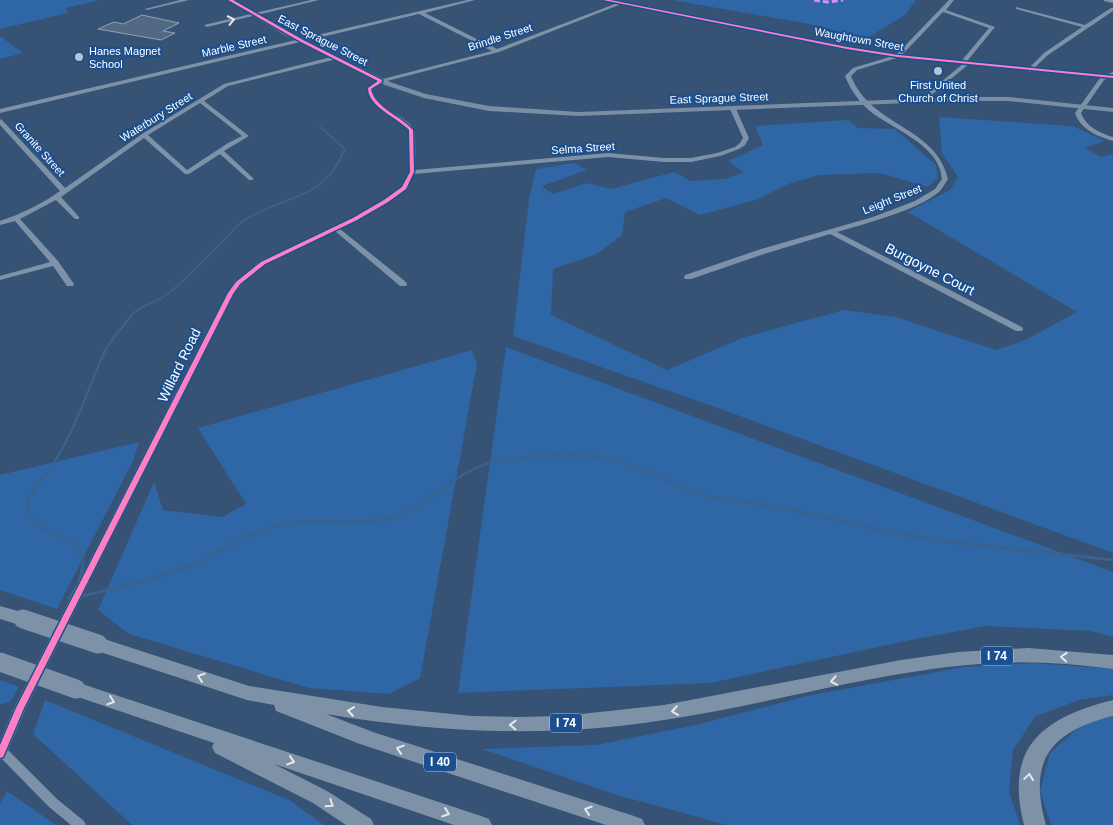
<svg xmlns="http://www.w3.org/2000/svg" width="1113" height="825" font-family="Helvetica,sans-serif">
<style>
.green{fill:#2f66a5}
.lines{fill:none;stroke-linecap:round;stroke-linejoin:round}
.stream-far2{stroke:#3b618d;stroke-width:2}
.stream-far1{stroke:#3b618d;stroke-width:2.5}
.stream{stroke:#3b618d;stroke-width:3}
.building{fill:#526984;stroke:#92a2b6}
.street{fill:#7d92a8;fill-rule:evenodd}
.secondary{fill:#798da4;fill-rule:evenodd}
.primary{fill:#7d8ea7;fill-rule:evenodd}
.highway{fill:#7e92a7;fill-rule:evenodd}
.highway-bridge{stroke:#7e92a7;stroke-width:19}
.quiet{stroke:#d193ec;stroke-width:3;stroke-dasharray:6 3;stroke-linecap:butt}
.cycleway-casing{stroke:#1b4f8f;stroke-width:3}
.cycleway{fill:#ff80c0;fill-rule:evenodd}
.oneway{stroke:#e5e9ee}
.oneway2{stroke:#e5e9ed}
.poi-dot{fill:#b9c2ce;stroke:#1b4f8f;stroke-width:2}
.labels{text-anchor:middle;dominant-baseline:central;stroke-width:4;stroke-linejoin:round;paint-order:stroke}
.far-street-label{font-size:11px;fill:#fff;stroke:#1b4f8f}
.far-poi-label{font-size:11px;fill:#fff;stroke:#1b4f8f;text-anchor:start}
.shield{fill:#1b4f8f;stroke:#bbcadd;stroke-width:1}
.shield-label{font-size:12px;font-weight:bold;fill:#fff}
.street-label{font-size:14px;fill:#fff;stroke:#1b4f8f}
</style>
<rect width="100%" height="100%" fill="#365274"/>
<!-- green -->
<path class="green" d="M0 0H100L66 8 68 13 0 29Z
M672 0H916L905 15 869 37 853 36 820 26Z
M0 36 23 53 0 59Z
M939 117 1073 126 1105 141 1084 148 1101 157 1113 154V553L715 407 513 336 529 199 536 169 574 163 587 170 542 186 553 194 587 183 611 189 674 172 691 181 725 179 743 172 728 161 763 145 755 126 848 120 858 128 895 129 936 165 938 177 928 187 880 173 819 175 788 184 756 200 700 215 666 198 625 212 622 235 597 254 553 269 551 315 667 370 745 337 844 310 896 317 996 350 1025 340 1077 312 908 212 950 190 958 177 942 153Z
M506 347 1113 572V637L1091 631 986 626 906 641 710 683 458 693Z
M472 350 477 364 420 678 389 694 309 688 129 634 98 610 154 482 163 510 222 517 246 504 198 428Z
M139 442 133 461 57 609 0 590V475Z
M1034 663 1113 669V695L1079 700 1035 717 1013 750 1009 792 1020 825H727L617 795 482 749 596 745 695 725 811 695 964 667Z
M0 680 19 687 10 702 0 704Z
M45 700 289 800 324 825H132L33 734Z
M1113 716V825H1051L1040 791 1050 753 1082 724Z
M7 791 56 825H0V804Z"/>
<g class="lines">
<!-- stream-far2 -->
<path class="stream-far2" d="M130 317C138 306 155 303 166 295 187 280 205 258 224 240 230 234 236 226 243 221 284 194 323 203 345 149L320 127"/>
<!-- stream-far1 -->
<path class="stream-far1" d="M70 541C57 533 31 528 28 511 25 492 47 476 55 461 76 428 88 389 104 353 110 340 123 327 131 316
M238 541C256 532 275 524 295 522 325 520 356 525 386 519 429 509 455 468 499 461 540 454 596 451 634 466 659 475 682 490 708 496 729 501 750 502 771 506 828 517 884 533 942 541"/>
<!-- stream -->
<path class="stream" d="M68 540C87 552 85 562 79 581
M934 540 1113 560
M82 596 140 582 193 565 240 540
M68 599 77 586"/>
</g>
<!-- building -->
<path class="building" d="M142 15 179 23 163 31 175 33 161 40 98 29 114 22 123 24Z"/>
<g class="lines">
<!-- street -->
<path class="street" d="M180 0H189L147 10 145 9Z
M311 0H319L207 27 204 25Z
M467 0H475L425 13 497 49 620 2 624 3 499 52 383 82 372 90C377 111 408 115 414 130 416 135 415 162 415 170L608 153 664 158H691L717 153 735 147 740 143 743 138 730 109 733 107 736 109 749 138 745 145 739 149 720 156 691 162H664L608 157 414 174 406 189 388 202 340 229 406 282 407 284 406 286H400L335 231C300 248 257 262 234 294L26 708 8 750 57 799 84 821 86 825H71L49 807 2 759 0 760V741L14 708 226 294 235 281 260 261 353 218 384 200 401 187 409 172 408 130C397 118 366 106 367 88L379 80 492 51 419 14 0 113V109Z
M949 0H954L946 10 995 27 968 60 969 64 923 102 918 101 964 63 963 59 989 28 943 12 900 57 857 70 851 76C871 127 936 126 948 179 945 183 943 188 939 192 918 210 864 224 837 232L1022 327 1023 329 1022 331H1016L830 234 764 254 691 279H685L684 277 685 275 758 250 873 217 915 201 935 189 942 179C941 175 941 171 939 167 929 141 891 128 870 111 859 102 850 89 845 76L853 68 896 55Z
M1104 0H1113V3L1104 1Z
M1016 7 1085 25 1111 8H1113V11L1048 55 1030 72 1028 71V69L1044 53 1082 27 1016 9Z
M335 56 338 58 337 59 228 86 204 101 249 136 224 151 253 178V180H249L220 154 189 174H185L144 138 61 197 79 217V219H75L56 200 20 219 58 261 74 284 73 286H67L53 266 0 280V276L50 262 15 221 0 225V221C21 214 42 204 60 191L0 125V119L2 120 65 188 142 134 224 84ZM200 103 242 136 228 143 187 170 148 135Z
M1113 72V76L1104 80 1081 113C1086 127 1100 133 1113 137V141C1097 136 1081 130 1075 113L1100 78Z"/>
<!-- secondary -->
<path class="secondary" d="M227 0H234L302 39 390 82 426 94 489 106 579 112 961 97H1009L1113 108V112L1009 101H961L579 116 489 111 424 98 385 85 283 34Z"/>
<!-- primary -->
<path class="primary" d="M602 0H616L847 46 898 54 1113 75V79L898 58 847 50Z"/>
<!-- highway -->
<path class="highway" d="M0 606 29 614 32 619 29 624 23 626 0 619Z
M98 637 249 686 382 707 472 716 518 717 563 716 664 705 901 660 958 652 1028 648 1113 655V669C1073 664 1034 661 994 663 882 669 774 704 664 720 551 738 439 733 326 714L373 732 634 816 642 819 645 825H606L360 744 276 711 274 705 247 700 91 649 89 644 91 639Z
M76 682 481 816 489 819 492 825H454L274 764 327 791 371 819 374 825H346L313 803 215 753 212 747 214 743 69 694 66 689 69 684Z
M1113 700V716C1049 732 1028 761 1046 825H1024C1004 747 1042 718 1113 700Z"/>
<!-- highway-bridge -->
<path class="highway-bridge" d="M23 619 98 644
M0 662 76 689"/>
<!-- quiet -->
<path class="quiet" d="M814 0 827 2 843 0"/>
<!-- cycleway casing -->
<g class="cycleway-casing">
<path id="cycleway" d="M228 0H233L303 40 382 80V82L371 89C375 108 401 116 413 130L414 172 406 189 388 202 357 220 265 264 240 284 233 294 24 708 4 755 3 757 0 758V745L16 708 228 293 236 282 261 262 353 218 384 200 402 187 410 172 409 130C397 117 368 107 368 88L378 81 301 42Z
M603 0H610L847 47 898 55 1113 76V78L898 57 847 49Z"/>
</g>
<!-- cycleway -->
<use href="#cycleway" class="cycleway"/>
</g>
<!-- one-way arrows -->
<defs><path id="oneway-chevron" d="M-2-3.5L2.5 0L-2 3.5" fill="none" stroke-width="1.6" stroke-linecap="round" stroke-linejoin="round" transform="scale(1.25)"/></defs>
<use class="oneway" href="#oneway-chevron" transform="translate(231 20) rotate(-12)"/>
<g class="oneway2">
<use href="#oneway-chevron" transform="translate(1064 657) rotate(-176)"/>
<use href="#oneway-chevron" transform="translate(201 677) rotate(-162)"/>
<use href="#oneway-chevron" transform="translate(834 681) rotate(169)"/>
<use href="#oneway-chevron" transform="translate(111 701) rotate(19)"/>
<use href="#oneway-chevron" transform="translate(351 711) rotate(-172)"/>
<use href="#oneway-chevron" transform="translate(675 711) rotate(172)"/>
<use href="#oneway-chevron" transform="translate(513 725) rotate(-180)"/>
<use href="#oneway-chevron" transform="translate(400 749) rotate(-162)"/>
<use href="#oneway-chevron" transform="translate(291 761) rotate(18)"/>
<use href="#oneway-chevron" transform="translate(1029 777) rotate(-82)"/>
<use href="#oneway-chevron" transform="translate(330 804) rotate(33)"/>
<use href="#oneway-chevron" transform="translate(588 810) rotate(-162)"/>
<use href="#oneway-chevron" transform="translate(446 813) rotate(19)"/>
</g>
<!-- markers -->
<g class="poi-dot">
<circle cx="79" cy="57" r="5"/>
<circle cx="938" cy="71" r="5"/>
</g>
<g class="labels">
<!-- far-street labels -->
<g class="far-street-label">
<text transform="translate(500 37) rotate(-18)">Brindle Street</text>
<text transform="translate(859 39) rotate(10)">Waughtown Street</text>
<text transform="translate(323 40) rotate(27)">East Sprague Street</text>
<text transform="translate(234 46) rotate(-13)">Marble Street</text>
<text transform="translate(719 98) rotate(-2)">East Sprague Street</text>
<text transform="translate(156 117) rotate(-32)">Waterbury Street</text>
<text transform="translate(583 148) rotate(-4)">Selma Street</text>
<text transform="translate(40 149) rotate(48)">Granite Street</text>
<text transform="translate(892 199) rotate(-22)">Leight Street</text>
</g>
<!-- far-poi labels -->
<g class="far-poi-label">
<text x="89" y="51">Hanes Magnet<tspan x="89" dy="13">School</tspan></text>
<text x="938" y="85" text-anchor="middle">First United<tspan x="938" dy="13">Church of Christ</tspan></text>
</g>
<!-- shield labels -->
<g class="shield">
<rect x="981" y="646.5" width="32" height="19" rx="4"/>
<rect x="550" y="713.5" width="32" height="19" rx="4"/>
<rect x="424" y="752.5" width="32" height="19" rx="4"/>
</g>
<g class="shield-label">
<text x="997" y="656">I 74</text>
<text x="566" y="723">I 74</text>
<text x="440" y="762">I 40</text>
</g>
<!-- street labels -->
<g class="street-label">
<text transform="translate(930 269) rotate(27)">Burgoyne Court</text>
<text transform="translate(179 365) rotate(-64)">Willard Road</text>
</g>
</g>
</svg>
